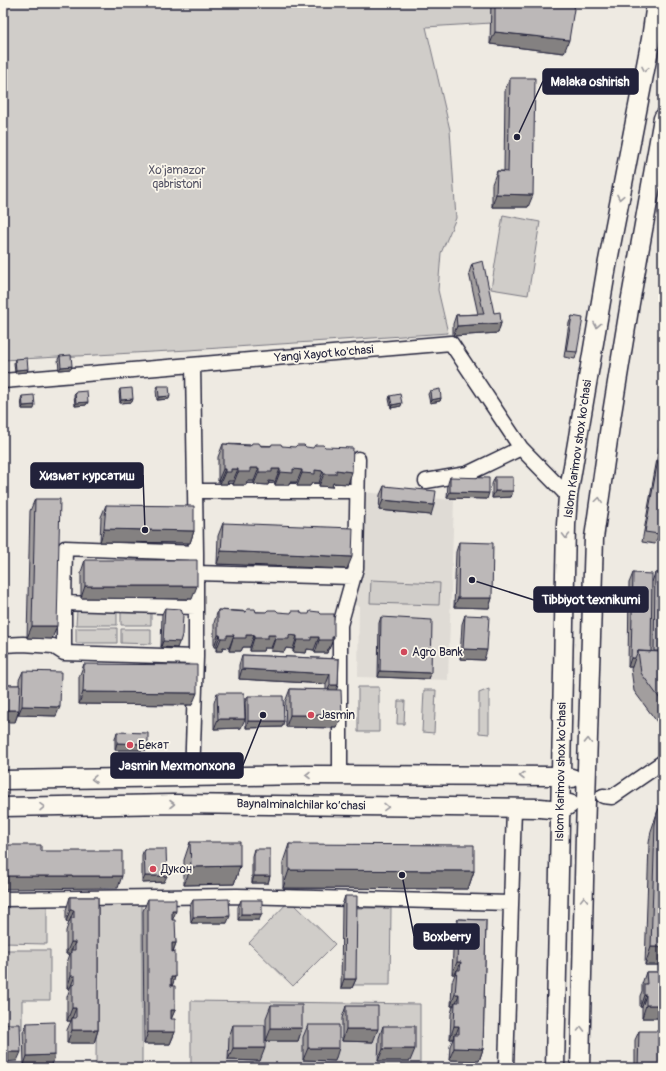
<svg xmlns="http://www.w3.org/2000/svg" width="666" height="1071" font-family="Pangolin,sans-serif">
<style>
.built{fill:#dfdbd5}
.green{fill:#d0cdc9;stroke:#797882}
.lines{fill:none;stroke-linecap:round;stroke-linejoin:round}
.minor-casing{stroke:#22223b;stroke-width:17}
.major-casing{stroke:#22223b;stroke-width:21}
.minor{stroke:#fbf7ec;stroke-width:14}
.major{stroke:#fbf7ec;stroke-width:18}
.wall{fill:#a29e9e;stroke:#22223b}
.shaded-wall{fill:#848181;stroke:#22223b}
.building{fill:#bcb8b8;stroke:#22223b}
.oneway{stroke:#99979c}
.poi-dot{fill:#d1495b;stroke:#fbf7ec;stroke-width:1.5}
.labels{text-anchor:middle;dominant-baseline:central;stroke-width:3.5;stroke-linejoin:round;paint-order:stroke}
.park-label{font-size:12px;fill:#565566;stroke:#fbf7ec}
.street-label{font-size:12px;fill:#22223b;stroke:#fbf7ec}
.poi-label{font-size:12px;fill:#22223b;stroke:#fbf7ec;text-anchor:start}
.leader{fill:none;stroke:#22223b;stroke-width:1.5}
.callout-dot{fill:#22223b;stroke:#fbf7ec;stroke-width:1.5}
.callout{fill:#22223b;stroke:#22223b;stroke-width:1.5}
.callout-label{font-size:13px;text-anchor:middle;font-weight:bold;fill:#fff}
</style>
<rect width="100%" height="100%" fill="#eeeae2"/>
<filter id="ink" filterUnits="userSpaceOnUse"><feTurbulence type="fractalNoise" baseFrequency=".025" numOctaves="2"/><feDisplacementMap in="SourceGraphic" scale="8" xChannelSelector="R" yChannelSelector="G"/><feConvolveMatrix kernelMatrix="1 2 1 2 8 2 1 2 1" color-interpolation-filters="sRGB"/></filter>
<g filter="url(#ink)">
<!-- built -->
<path class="built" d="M361 492 454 500 448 680 358 677 359 606 355 605Z"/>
<!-- green -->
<path class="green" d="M3 3H491V23L426 27 450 130 456 218 441 253 438 290 448 333 189 350 3 360Z
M503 215 540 222 528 295 491 289Z
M371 580 440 583 439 605 370 603Z
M77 610H117V625H76Z
M121 610H151V625H121Z
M76 628H117V643H76Z
M121 629H151V644L121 643Z
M358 687H379V732H358Z
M489 689V734L479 733V693Z
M424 690H436L434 733 422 732Z
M398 701H405L404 724H397Z
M142 900V1068L96 1066 97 902Z
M290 900 335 944 293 986 249 943Z
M3 902 47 903V944L3 943Z
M353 908H391L390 985H352Z
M3 950H50V1000H22V1029H3Z
M191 1001 420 1004V1068H346L345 1065 309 1064V1068H191Z"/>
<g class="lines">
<!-- minor casing -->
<g class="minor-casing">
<path id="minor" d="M3 381 451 343 521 448 568 496
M426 481 467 474 521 448
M195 491H357
M196 573 353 577
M64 603 65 548 196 553
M3 645 23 644 53 646 64 653 196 657
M64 653V603L195 607
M340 775V625L356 568 358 459
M192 777 196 657V553L193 365
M603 796 612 797 663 762
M3 899 237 896 510 903
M506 1068 514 808"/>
</g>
<!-- major casing -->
<g class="major-casing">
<path id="major" d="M3 780 305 775 561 776 572 778
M3 807 173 804 540 808 561 810 570 804
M555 1068C558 887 563 706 566 525L568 496 607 266 651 39 656 3
M580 1068 585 834 594 538 611 419 630 303 663 118"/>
</g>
<!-- minor -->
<use href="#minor" class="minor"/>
<!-- major -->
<use href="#major" class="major"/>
</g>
<!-- wall -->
<path class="wall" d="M491 3H575L564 53 490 44Z
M510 78 528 207H492V184L497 171H504L505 90Z
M472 264 494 313 501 323 498 333 453 336V324L456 315 478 314 469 273Z
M572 316 577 352 575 359 564 357 569 323Z
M60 356 71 369 59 370 58 359Z
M15 359 27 372 15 373 14 363Z
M158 386 169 399 157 400 156 390Z
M120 389 132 402 120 403 119 392Z
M430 391 441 398 440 401 430 403 428 394Z
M75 392 88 402 86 405 75 406 74 395Z
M22 396 34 409H22L21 399Z
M390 396 401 406 391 408 389 399Z
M662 438 659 534 655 544 642 542 659 448Z
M223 444 282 446 348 484 333 483 332 487 319 486V483H312L310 486H297V482H290L289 485H275V482L269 481 268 485 254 484V481H247L246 485H233V481H228L227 484H220V481H218V457Z
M450 477 487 499 447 498 448 483Z
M495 477 513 491 511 497 492 498V484Z
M384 486 431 515 379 510 380 495Z
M35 499 52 639 27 638 30 511Z
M106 505 194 531 190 543 100 542 101 517Z
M223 523 347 569 217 564 218 536Z
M459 542 492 598 489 608 454 607 456 552Z
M85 560 192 599 81 598V572Z
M633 573 652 582 655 573H663V730L634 691 631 669 632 667H628L629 583Z
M165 608 177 648 161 647 162 614Z
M218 610 302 614 334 637 329 649H328L327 653H315L314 650 307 649 306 653 293 652V649L286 648 284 652 271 651V648H264L263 651H250V647H243L241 651H229V648L223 647 222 651H216V647H214V623Z
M465 615 484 660 460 659 462 624Z
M381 617 431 673 429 679 378 677 379 623Z
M242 655 339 659 338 685 336 690 337 728 286 727 285 702 290 689 326 690V684L239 679V665Z
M84 664 192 705 79 704V677Z
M23 671 56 716 18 715 19 711 15 722 5 689 7 685H19V680Z
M217 693 241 728 214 729V703Z
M248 696 284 721 282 727 246 728 245 702Z
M117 732 146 750H115V739Z
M663 803V965H645L649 843 651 831 657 813Z
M190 842 240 866 234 884 184 885V860Z
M289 844 474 871 468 889 283 888V862Z
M144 849 164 882 142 883V855Z
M254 849 270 876 268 883H252V856Z
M345 896 356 979 352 988H341L342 905Z
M70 897H98V1030L94 1043H67V1030L71 1021H67V997L70 988H67V963L70 954H66V931L69 922H66V910Z
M148 899 173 920 176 943 173 952 175 977 172 986 175 1010 171 1019 175 1032 170 1044H144L143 911Z
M193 900 227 923H191L190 906Z
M241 900 259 920H238V907Z
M458 919 486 920 483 1049 479 1061 449 1060 450 1046 453 1039H450L451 1014 453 1006H451L452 982 455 974H452L453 950 456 943H453V931Z
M646 972H663V1018H642V1007H640V996L642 991V984Z
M271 1005 302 1028 298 1041H266V1018Z
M346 1006 373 1042 342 1041V1018Z
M27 1023 55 1055 52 1065H24L23 1032Z
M233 1025 260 1061 228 1060 229 1037Z
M308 1025 335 1061 303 1060V1037Z
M383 1026 410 1061H378L379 1038Z
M639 1031 663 1068H635V1040Z"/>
<!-- shaded-wall -->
<path class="shaded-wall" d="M495 32 569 40 564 53 490 44Z
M496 194 533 195 528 207H492Z
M501 323 498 333 453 336 457 326Z
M72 366 71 369 59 370 61 367Z
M28 369 27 372 15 373 16 370Z
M170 396 169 399 157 400 159 397Z
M441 398 440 401 430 403 431 400Z
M133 399 132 402 120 403 121 400Z
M88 402 86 405 75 406 76 403Z
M402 403 401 406 391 408 392 405Z
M35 405 34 409H22L23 406Z
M250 468H259L254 481H247L246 485H233L238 472Z
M223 469H225L220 481H218Z
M231 469H238L233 481H228L227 484H220L225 472Z
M272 469H280L275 482 269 481 268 485 254 484 259 472Z
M293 469 302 470 297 482H290L289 485H275L280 472Z
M315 470 323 471 319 483H312L310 486H297L302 473Z
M336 470 352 472 348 484 333 483 332 487 319 486 324 474Z
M495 491H513L511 497 492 498Z
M450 492 489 493 487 499 447 498Z
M383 500 434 505 431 515 379 510Z
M104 529 194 531 190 543 100 542Z
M221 551 352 557 347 569 217 564Z
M85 586H197L192 599 81 598Z
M458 598H492L489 608 454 607Z
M32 626H57L52 639 27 638Z
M182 635 177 648 161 647 163 641Z
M218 635H220L216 647H214Z
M227 635H234L229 648 223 647 222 651H216L221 638Z
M246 635H254L250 647H243L241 651H229L233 638Z
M268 635H276L271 648H264L263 651H250L254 638Z
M289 635 297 636 293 649 286 648 284 652 271 651 275 639Z
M311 637H319L314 650 307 649 306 653 293 652 297 640Z
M332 637H334L329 649H328L327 653H315L319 640Z
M463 649 487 650 484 660 460 659Z
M631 658H635L632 667H628Z
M242 669 330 674 326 684 239 679Z
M380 671 431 673 429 679 378 677Z
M330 685H338L335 695H326Z
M83 692 197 693 192 705 79 704Z
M22 706 60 707 56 716 18 715Z
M3 710H19L15 722H3Z
M290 715H342L337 728 286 727Z
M218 719H245L241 728 214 729Z
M248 721H284L282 727 246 728Z
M117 743 148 744 146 750H115Z
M240 866 234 884 184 885 191 867Z
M289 870 474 871 468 889 283 888Z
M3 876H122L118 888 3 889Z
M145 876H167L164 882 142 883Z
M254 876H270L268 883H252Z
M70 910H74L69 922H66Z
M172 911H176L171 924Z
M241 914H262L259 920H238Z
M230 916 227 923H191L193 917Z
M458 930 462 931 457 943 458 938 456 943H453Z
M71 942H75L70 954H66Z
M172 943H176L171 956Z
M651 947H663V965H645Z
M457 962H461L456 974 457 970 455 974H452Z
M71 976H75L70 988H67Z
M171 977H175L171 990Z
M344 979H356L352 988H341Z
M455 994H459L455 1006V1002L453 1006H451Z
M644 995H646L642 1007H640Z
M646 1005H663V1018H642Z
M72 1008H76L71 1021H67Z
M171 1010H175L170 1022Z
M454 1026H459L454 1039V1034L453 1039H450Z
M271 1028H302L298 1041H266Z
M346 1029H378L373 1042 342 1041Z
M72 1030H98L94 1043H67Z
M148 1032H175L170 1044H144Z
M233 1048H265L260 1061 228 1060Z
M308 1048H339L335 1061 303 1060Z
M454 1048 483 1049 479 1061 449 1060Z
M383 1049H415L410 1061H378Z
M3 1052H21L17 1061 3 1062Z
M55 1055 52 1065H24L27 1056Z"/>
<!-- building -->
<path class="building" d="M495 3H575L569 40 495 32Z
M510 78H535L533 195 496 194 497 171 508 172Z
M483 261 494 313 500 312 501 323 457 326 456 315 484 314 472 264Z
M572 316 583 318 577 352 566 351Z
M71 355 72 366 61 367 60 356Z
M27 358 28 369 16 370 15 359Z
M158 386H169L170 396 159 397Z
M132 388 133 399 121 400 120 389Z
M440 389 441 398 431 400 430 391Z
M87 391 88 402 76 403 75 392Z
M400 394 402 403 392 405 390 396Z
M34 395 35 405 23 406 22 396Z
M662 438 663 439V511L659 534 645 532Z
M252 443H259L261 446H271L272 444H281L282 446 295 447 297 445H304L306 447 313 448 315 445H323L325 447 353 448 352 472 336 470V474H324L323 471 315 470V474L302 473V470L293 469V473L280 472V469H272V472H259V468H250V472H238V469H231V472H225V469H223V444L250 446Z
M450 477 489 478V493L450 492Z
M495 477H513V491H495Z
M384 486 436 491 434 505 383 500Z
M35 499H60L57 626H32Z
M106 505 194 506V531L104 529Z
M223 523 353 528 352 557 221 551Z
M459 542 493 543 492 598H458Z
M85 560H197V586H85Z
M633 573 652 574 651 652 638 651 635 658H631Z
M655 573H663V651H654Z
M165 608 181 609 183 615 182 635 180 642 163 641Z
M247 609H255L256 612H266L268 610H276L278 612 291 613 292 611H300L302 614H309L310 611 319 612 321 614H334V637H332V640H319V637H311V640H297V636L289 635V639H275L276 635H268V638H254V635H246V638H233L234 635H227V638H221L220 635H218V610L246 612Z
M465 615 489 616 487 650 463 649Z
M381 617 432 620 431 673 380 671Z
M638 651 663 652V703L641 673Z
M242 655 339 659 338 685H330V674L242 669Z
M84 664 197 665V693L83 692Z
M23 671 61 672 60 707 22 706Z
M7 685H20L19 710H3V689H7Z
M290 689 341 690 342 715H290Z
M217 693H244L245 719H218Z
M248 696H283L284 721H248Z
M117 732 148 733V744L117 743Z
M663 803V947H651L655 825 657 813 661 804Z
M190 842H240V866L191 867Z
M289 844 474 845V871L289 870Z
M3 845H41V851H122V876H3Z
M144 849H166L167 876H145Z
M254 849H270V876H254Z
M345 896H357L356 979H344Z
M70 897H98V1030H72V1018H76V1008H72V985L75 984V976H71V950H75V942H71V918H74V910H70Z
M148 899H176V911H172V920H175L176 943H172V952L175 951V977H171V986H175V1010H171V1019H175V1032H148Z
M229 899 230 916 193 917V900Z
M241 900H262V914H241Z
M458 919 486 920 483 1049 454 1048V1034H459V1026H454L455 1002H459V994H455L457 970H460L461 962H457L458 938H462V931L458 930Z
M646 972H663V1005H646V995H644V984H647Z
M271 1005H302V1028H271Z
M346 1006H378V1029H346Z
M55 1022V1055L27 1056V1023Z
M3 1024H20L21 1052H3Z
M233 1025H265V1048H233Z
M308 1025H339V1048H308Z
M383 1026H415V1049H383Z
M639 1031H663V1068H638Z"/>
<!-- one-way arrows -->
<defs><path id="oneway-chevron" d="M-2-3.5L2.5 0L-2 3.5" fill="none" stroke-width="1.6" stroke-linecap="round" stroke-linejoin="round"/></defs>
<g class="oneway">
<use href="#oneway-chevron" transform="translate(645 69) rotate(101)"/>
<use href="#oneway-chevron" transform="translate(620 197) rotate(101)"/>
<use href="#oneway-chevron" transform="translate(597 325) rotate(100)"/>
<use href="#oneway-chevron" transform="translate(599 500) rotate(-82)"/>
<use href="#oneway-chevron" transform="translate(566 536) rotate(91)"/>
<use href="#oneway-chevron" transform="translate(588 741) rotate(-88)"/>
<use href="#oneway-chevron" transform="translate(308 775) rotate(180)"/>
<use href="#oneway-chevron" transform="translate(522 776) rotate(-180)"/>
<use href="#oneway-chevron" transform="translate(94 779) rotate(179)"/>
<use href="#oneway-chevron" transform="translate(172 804)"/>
<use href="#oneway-chevron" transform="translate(42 807) rotate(-1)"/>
<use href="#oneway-chevron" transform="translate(386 807) rotate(1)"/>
<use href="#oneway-chevron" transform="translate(584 899) rotate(-89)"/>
<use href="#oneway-chevron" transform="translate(581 1029) rotate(-89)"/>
</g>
</g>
<!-- markers -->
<g class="poi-dot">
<circle cx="404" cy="652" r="4"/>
<circle cx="311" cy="715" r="4"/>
<circle cx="130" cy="745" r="4"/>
<circle cx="153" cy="869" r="4"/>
</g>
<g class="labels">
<!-- park labels -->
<g class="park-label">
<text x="177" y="170">Xo'jamazor<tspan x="177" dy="14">qabristoni</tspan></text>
</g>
<!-- street labels -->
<g class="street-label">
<text transform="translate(324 354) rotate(-5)">Yangi Xayot ko'chasi</text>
<text transform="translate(578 449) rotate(-82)">Islom Karimov shox ko'chasi</text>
<text transform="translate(561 772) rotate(-89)">Islom Karimov shox ko'chasi</text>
<text transform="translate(301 805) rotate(1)">Baynalminalchilar ko’chasi</text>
</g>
<!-- poi labels -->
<g class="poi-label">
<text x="412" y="652">Agro Bank</text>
<text x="319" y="715">Jasmin</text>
<text x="138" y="745">Бекат</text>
<text x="161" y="869">Дукон</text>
</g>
</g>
<!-- callouts -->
<path class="leader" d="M517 137L543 81M145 530L143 475M472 580L534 600M263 715L243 765M402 875L414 936"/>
<g class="callout-dot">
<circle cx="517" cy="137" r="4"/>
<circle cx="145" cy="530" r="4"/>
<circle cx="472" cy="580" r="4"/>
<circle cx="263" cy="715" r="4"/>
<circle cx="402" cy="875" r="4"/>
</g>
<g class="callout">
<rect x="543" y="69" width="95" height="25" rx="4"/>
<rect x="31" y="463" width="112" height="25" rx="4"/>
<rect x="534" y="587" width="114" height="25" rx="4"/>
<rect x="111" y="753" width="132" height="25" rx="4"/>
<rect x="414" y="924" width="65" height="25" rx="4"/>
</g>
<g class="callout-label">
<text x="590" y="86">Malaka oshirish</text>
<text x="87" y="480">Хизмат курсатиш</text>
<text x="591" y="604">Tibbiyot texnikumi</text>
<text x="177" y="770">Jasmin Mexmonxona</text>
<text x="447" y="941">Boxberry</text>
</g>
<!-- margin -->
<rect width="666" height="1071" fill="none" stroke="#fbf7ec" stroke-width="16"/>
<rect x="8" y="8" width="650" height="1055" fill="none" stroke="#22223b" stroke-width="1.5" filter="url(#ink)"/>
</svg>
